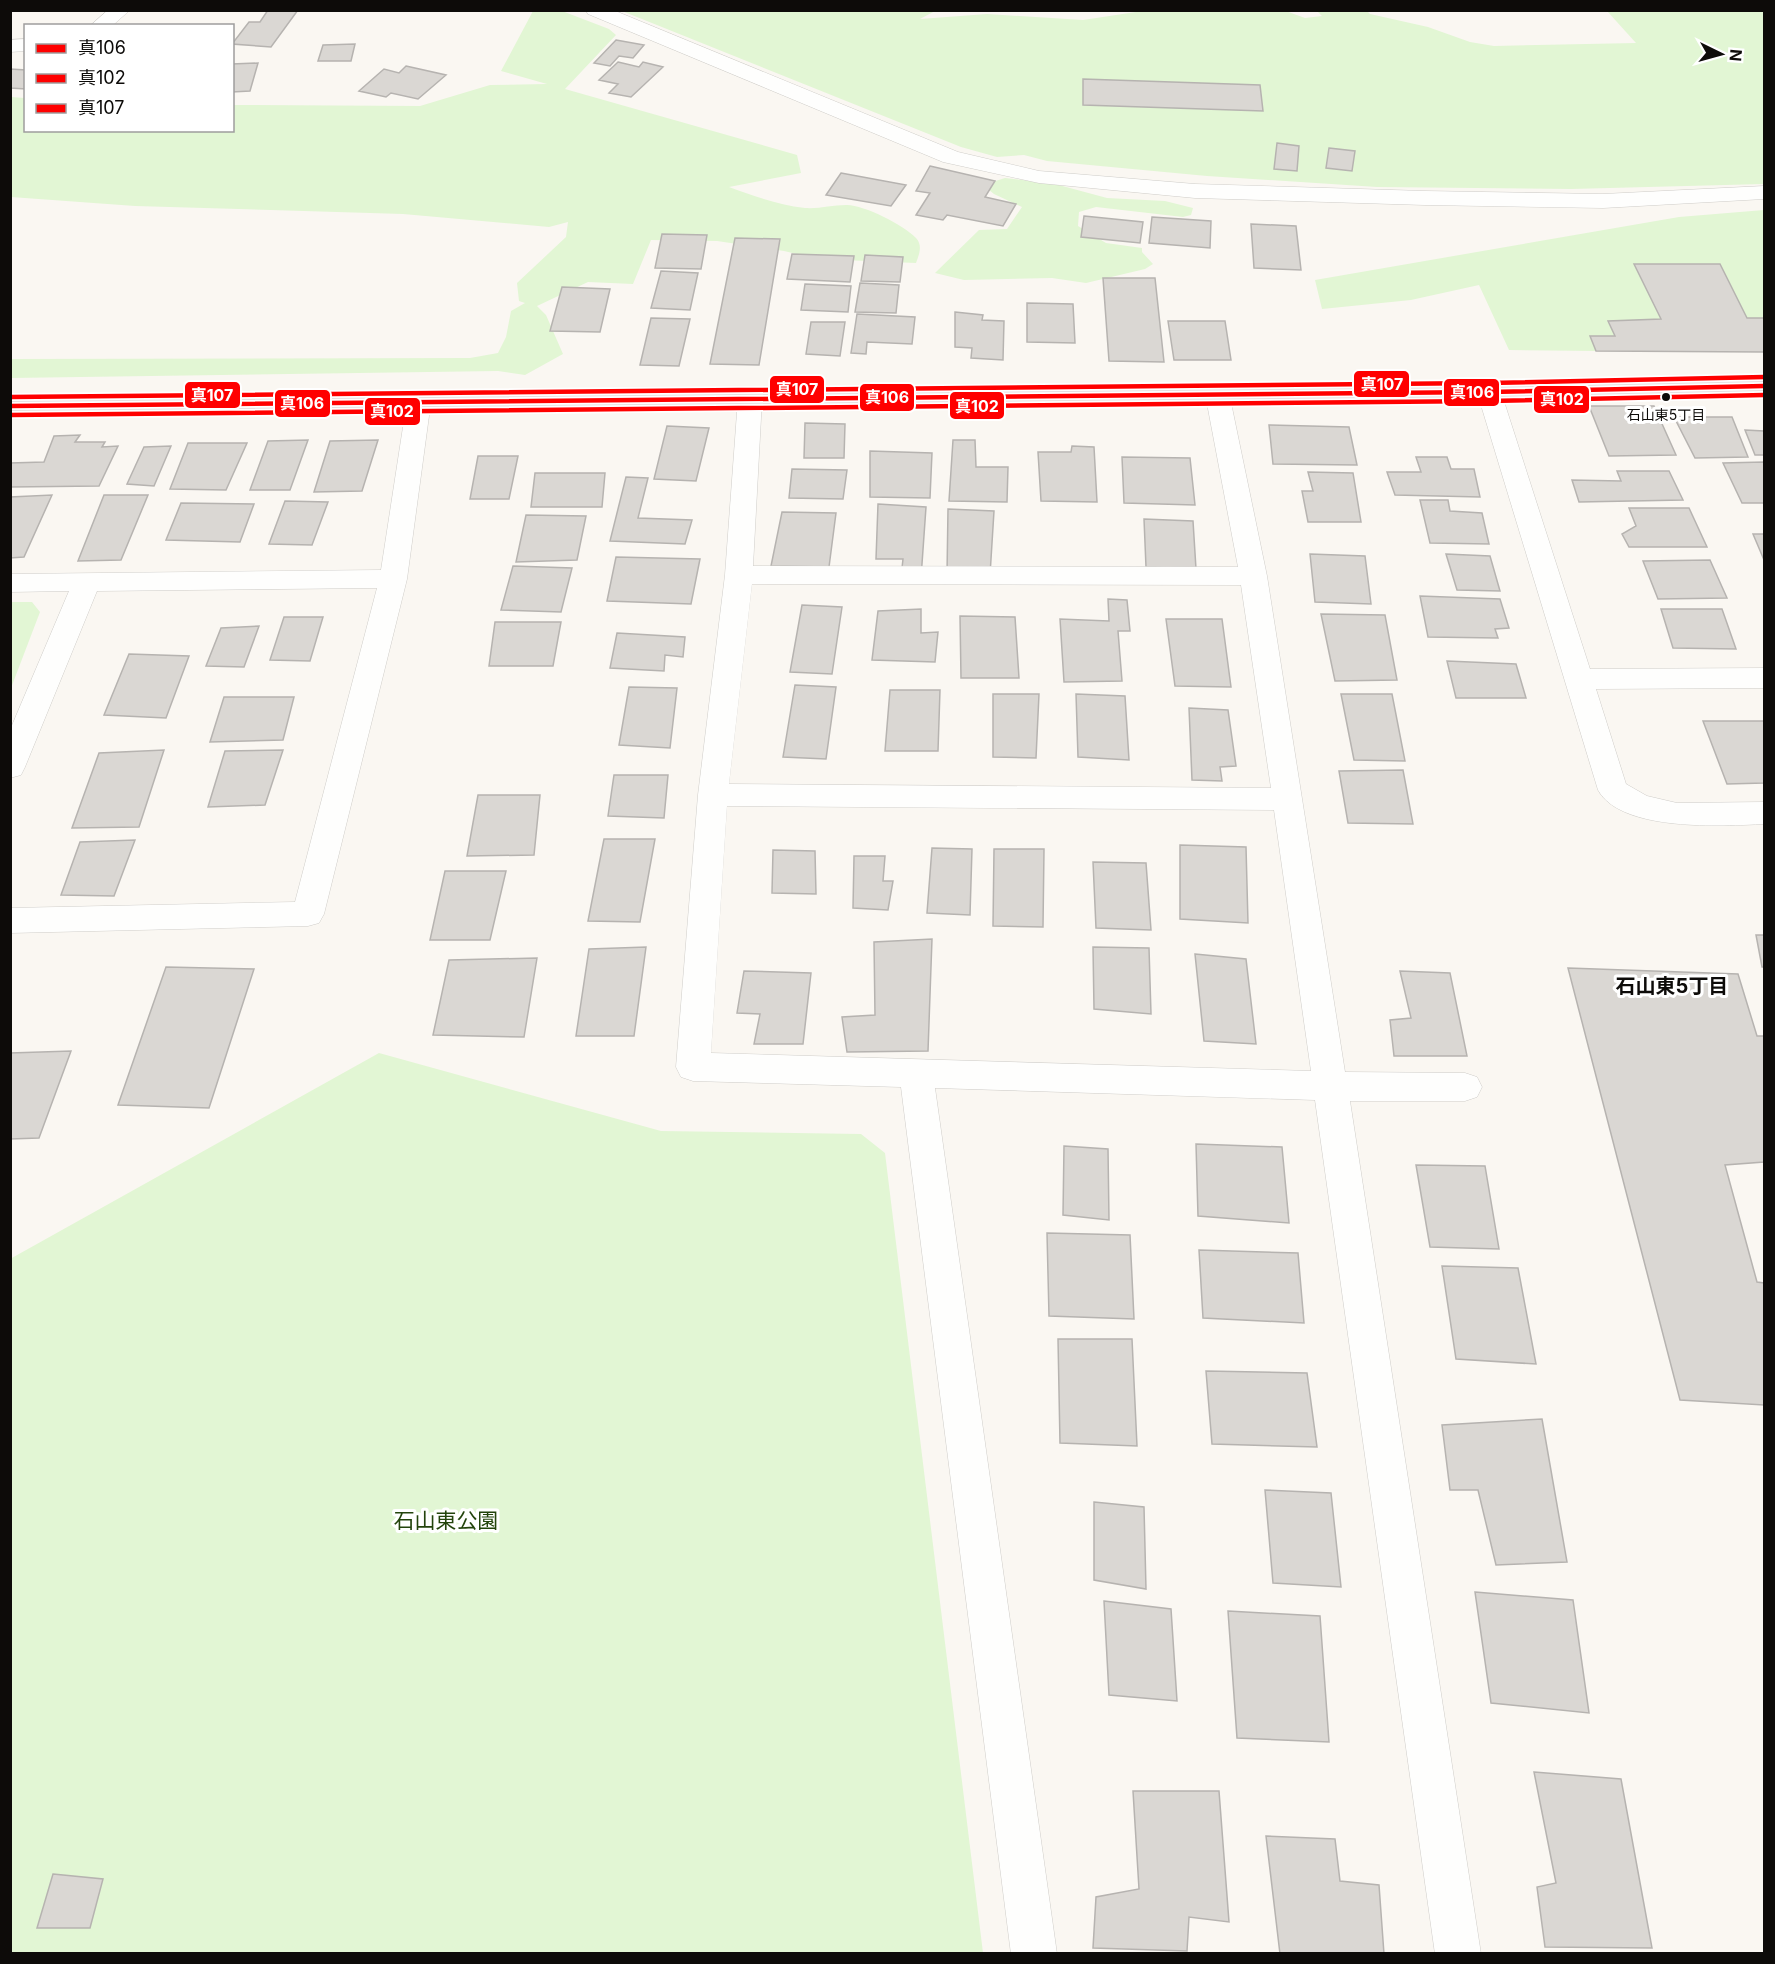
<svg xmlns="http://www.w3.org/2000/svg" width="1775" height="1964" font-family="Inter,'Noto Sans JP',sans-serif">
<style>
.green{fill:#e2f6d4}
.building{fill:#dad7d3;stroke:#b6b3b0;stroke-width:1.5}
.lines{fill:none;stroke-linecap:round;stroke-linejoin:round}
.street-casing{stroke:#cfcdc9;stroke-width:1}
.highway-casing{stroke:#b6abaa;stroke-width:1}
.street{fill:#fefefd;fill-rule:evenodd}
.highway{fill:#e7dedf;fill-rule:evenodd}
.bus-1-casing{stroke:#fff;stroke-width:8}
.bus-2-casing{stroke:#fff;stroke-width:8}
.bus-3-casing{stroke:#fff;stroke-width:8}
.bus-1{stroke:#f00;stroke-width:4.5}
.bus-2{stroke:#f00;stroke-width:4.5}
.bus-3{stroke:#f00;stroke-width:4.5}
.bus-dot{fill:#0d0b09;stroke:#fff;stroke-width:2}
.labels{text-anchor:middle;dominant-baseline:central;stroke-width:6;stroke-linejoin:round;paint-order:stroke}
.far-bus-label{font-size:14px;fill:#0d0b09;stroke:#fff}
.neighbourhood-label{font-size:20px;font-weight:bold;fill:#0d0b09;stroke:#fff}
.near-park-label{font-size:21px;fill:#23440c;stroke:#fff}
.line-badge{stroke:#fff;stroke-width:2}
.badge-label{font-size:16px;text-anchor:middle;font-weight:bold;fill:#fff}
</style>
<rect width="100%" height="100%" fill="#faf7f2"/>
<!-- green -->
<path class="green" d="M937 10 920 19 987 14 1083 20 1149 10H1283L1305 18 1322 16 1317 11 1366 10 1370 14 1428 27 1470 42 1494 46 1636 43 1607 11H1764V184L1571 189 1377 187 1207 176 1047 161 1024 155 997 157 961 147 622 11Z
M533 11H562L609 29 616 35 565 89 797 155 801 173 729 187C754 196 778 205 805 208 819 209 832 205 846 205 862 204 904 225 916 238 923 245 919 255 916 263L818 259 784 251 717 241 651 240 633 284 588 282 537 306 546 315 563 354 525 375 498 371 11 378 10 359 470 358 498 353 506 337 511 311 525 303 519 301 517 283 566 237 568 222 549 227 403 214 135 206 11 197V97L25 98 26 130H232L233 105 420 106 490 85 547 84 501 71Z
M1005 178 1055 184 1107 198 1165 201 1193 208 1191 215 1183 217 1096 207 1079 212 1078 226 1106 243 1142 248V252L1153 264 1145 269 1086 283 1052 278 964 280 935 273 979 230 1007 229 1022 207 994 194 983 185Z
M1764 210V318H1747L1720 264H1635L1661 319 1608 321 1615 336H1591L1596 351 1509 350 1479 285 1411 300 1322 309 1315 280 1679 217Z
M11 602H32L40 612 11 688Z
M379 1053 661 1131 861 1134 885 1153 983 1953H11L10 1259Z"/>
<!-- building -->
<path class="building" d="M268 10H298L271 47 232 44 249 22H260Z
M616 40 644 45 633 58 619 56 610 66 594 63Z
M355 44 351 61H318L323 45Z
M618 62 639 67 643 62 663 67 631 97 609 93 618 84 599 80Z
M258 63 250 91 232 92V64Z
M406 66 446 75 418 99 391 93 386 97 359 91 384 69 399 73Z
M10 69 26 70V89L10 88Z
M1083 79 1260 85 1263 111 1083 105Z
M1277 143 1299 146 1297 171 1274 169Z
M1329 148 1355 151 1352 171 1326 168Z
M930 166 995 181 985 197 1016 204 1003 226 947 215 943 220 916 215 930 193 916 191Z
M841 173 906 185 891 206 826 195Z
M1084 216 1143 222 1140 243 1081 237Z
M1152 217 1211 221 1210 248 1149 243Z
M1251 224 1296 226 1301 270 1254 268Z
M662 234 707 235 701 269 655 268Z
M735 238 780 239 759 365 710 364Z
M792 254 854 256 850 282 787 279Z
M865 255 903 257 900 282 861 281Z
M1634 264H1720L1747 318H1764V352L1596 351 1590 336H1615L1608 321 1661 319Z
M661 271 698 273 690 310 651 308Z
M1103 278H1155L1164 362 1109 361Z
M860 283 899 285 896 313 855 312Z
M805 284 851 286 848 312 801 310Z
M562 287 610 289 600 332 550 331Z
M1027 303 1073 304 1075 343 1027 342Z
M955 312 983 315 982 320 1004 321 1003 360 971 358 972 348 955 347Z
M857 314 915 317 912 344 867 342 866 354 851 353Z
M651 318 690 319 679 366 640 365Z
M1168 321H1225L1231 360H1174Z
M811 322H845L840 356 806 354Z
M1589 406H1654L1676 455 1609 456Z
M1674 417H1732L1748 457 1695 458Z
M805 423 845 424 844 458H804Z
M1269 425 1349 427 1357 465 1273 464Z
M667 426 709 428 696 481 654 479Z
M1745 430 1764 431V455H1755Z
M80 435 75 442H105L102 447 118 446 99 486 10 487V463L44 462 54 436Z
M308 440 290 490H250L268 441Z
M378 440 362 491 314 492 330 441Z
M953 440H975L976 467H1008L1007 502 949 501Z
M188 443H247L226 490 170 489Z
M171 446 154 486 127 484 144 447Z
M1072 446 1094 447 1097 502 1041 501 1038 452H1071Z
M870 451 932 453 930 498 870 497Z
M478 456H518L509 499H470Z
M1122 457 1190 458 1195 505 1124 503Z
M1416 457H1447L1451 469H1474L1480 497 1395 495 1387 472H1421Z
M1764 462V503H1742L1723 463Z
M792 469 847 470 843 499 789 498Z
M1617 471H1669L1683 500 1579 502 1572 480 1621 481Z
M1308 472 1353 473 1361 522H1308L1302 491H1313Z
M535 473H605L602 507H531Z
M626 477 648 478 638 518 692 520 685 544 610 541Z
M52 495 24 557 10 558V497Z
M104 495H148L121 560 78 561Z
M1420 500H1448L1450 511 1482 513 1489 544 1430 543Z
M285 501 328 502 312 545 269 544Z
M181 503 254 504 240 542 166 540Z
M878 504 926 507 921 578 901 577 903 559H876Z
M1629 508H1689L1707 547H1629L1622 534 1636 526Z
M948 509 994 511 990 575 947 574Z
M782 512 836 513 829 567 771 566Z
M526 515 586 516 577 560 516 562Z
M1144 519 1193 521 1196 569 1146 567Z
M1753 534H1764V560Z
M1310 554 1365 556 1371 604 1315 602Z
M1446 554 1490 556 1500 591 1457 590Z
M616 557 700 559 691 604 607 601Z
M1710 560 1727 598 1658 599 1643 561Z
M513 566 572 568 561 612 501 610Z
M1420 596 1500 599 1509 628 1495 629 1498 638 1428 637Z
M1108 599 1127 600 1130 631H1118L1122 681 1064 682 1060 619 1109 621Z
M802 605 842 607 832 674 790 672Z
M921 609V633L938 632 935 662 872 660 878 611Z
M1661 609H1722L1736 649 1673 648Z
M1321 614 1385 615 1397 680 1335 681Z
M960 616 1015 617 1019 678H961Z
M284 617H323L310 661 270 660Z
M1166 619H1222L1231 687 1175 686Z
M495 622H561L553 666H489Z
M259 626 244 667 206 666 221 628Z
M617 633 685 637 683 657 665 655 664 671 610 668Z
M129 654 189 656 166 718 104 715Z
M1447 661 1516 664 1526 698H1456Z
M795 685 836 687 826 759 783 757Z
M629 687 677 688 670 748 619 745Z
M890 690H940L938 751H885Z
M993 694H1039L1036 758 993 757Z
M1076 694 1125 696 1129 760 1078 757Z
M1341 694H1392L1405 761 1354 760Z
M224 697H294L283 740 210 742Z
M1189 708 1228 710 1236 766 1220 767 1222 781 1192 780Z
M1703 721H1764V783L1727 784Z
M164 750 139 827 72 828 99 753Z
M283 750 265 805 208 807 225 751Z
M1403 770 1413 824 1348 823 1339 771Z
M614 775H668L664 818 608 816Z
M478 795H540L534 855 467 856Z
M604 839H655L640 922 588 921Z
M135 840 114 896 61 895 80 842Z
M1180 845 1246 847 1248 923 1180 919Z
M932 848 972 849 970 915 927 913Z
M994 849H1044L1043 927 993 926Z
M773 850 815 851 816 894 772 893Z
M854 856H885L883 881H893L888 910 853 908Z
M1093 862 1146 863 1151 930 1096 928Z
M445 871H506L490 940H430Z
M1756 935H1764V967H1762Z
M932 939 928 1051 847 1052 842 1017 875 1015 874 942Z
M646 947 634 1036H576L589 949Z
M1093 947 1149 948 1151 1014 1094 1009Z
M1195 954 1246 959 1256 1044 1204 1041Z
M537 958 524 1037 433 1035 449 960Z
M166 967 254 969 209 1108 118 1105Z
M1568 968 1738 974 1757 1036H1764V1162L1725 1165 1757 1282 1764 1283V1405L1680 1400Z
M744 971 811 973 803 1044H754L760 1014 737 1013Z
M1400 971 1450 973 1467 1056H1394L1390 1020 1411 1018Z
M71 1051 39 1138 10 1139V1053Z
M1196 1144 1282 1147 1289 1223 1198 1216Z
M1064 1146 1108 1149 1109 1220 1063 1215Z
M1416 1165 1485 1166 1499 1249 1430 1247Z
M1047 1233 1130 1235 1134 1319 1049 1316Z
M1199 1250 1298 1253 1304 1323 1203 1318Z
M1442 1266 1518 1268 1536 1364 1456 1359Z
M1058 1339H1132L1137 1446 1060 1443Z
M1206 1371 1307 1373 1317 1447 1212 1444Z
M1542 1419 1567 1562 1496 1565 1478 1490H1450L1442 1425Z
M1265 1490 1331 1493 1341 1587 1273 1583Z
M1094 1502 1144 1507 1146 1589 1094 1580Z
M1475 1592 1573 1600 1589 1713 1491 1703Z
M1104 1601 1171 1609 1177 1701 1109 1695Z
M1228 1611 1320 1616 1329 1742 1237 1738Z
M1534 1772 1621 1779 1652 1948 1545 1947 1537 1887 1556 1883Z
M1133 1791H1219L1229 1922 1189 1917 1187 1951 1093 1948 1096 1897 1139 1889Z
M1266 1836 1335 1839 1340 1881 1379 1885 1384 1954H1280Z
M53 1874 103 1879 90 1928H37Z"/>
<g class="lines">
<!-- street casing -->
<g class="street-casing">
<path id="street" d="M108 10H130L112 26H90Z
M586 10H613L958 152 1039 171 1195 184 1425 191 1603 194 1764 186V199L1603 208 1425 205 1195 198 1039 183 943 162 588 14Z
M26 39V51L10 52V40Z
M1489 385 1498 387 1501 392 1590 669 1764 668V688L1596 689 1626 784 1647 796 1677 803 1764 802V824C1723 826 1621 832 1598 790L1477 392 1480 387Z
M1217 386 1226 388 1229 393 1267 576 1345 1072 1465 1073 1477 1077 1482 1087 1477 1097 1465 1101H1350L1481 1954H1435L1315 1100 935 1088 1057 1954H1011L901 1087 693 1081 681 1077 676 1067 698 795 725 575 738 399 741 394 750 392 759 394 762 399 753 566 1238 567 1205 393 1208 388ZM752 584 1241 585 1271 788 729 784ZM727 806 1274 810 1311 1071 711 1053Z
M419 394 428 396 431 401 407 579 324 914 319 923 308 926 10 933V908L295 902 377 588 97 591 25 767 21 775 10 778V730L69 591 10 592V574L381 570 407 401 410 396Z"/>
</g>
<!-- highway casing -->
<g class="highway-casing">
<path id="highway" d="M1764 379V393L1489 399 10 413V399L1489 385Z"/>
</g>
<!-- street -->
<use href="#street" class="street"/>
<!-- highway -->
<use href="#highway" class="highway"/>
<!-- bus-1 casing -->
<g class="bus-1-casing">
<path id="bus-1" d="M10 406 1489 392 1764 386"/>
</g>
<!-- bus-2 casing -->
<g class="bus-2-casing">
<path id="bus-2" d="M10 415 1489 401 1764 395"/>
</g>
<!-- bus-3 casing -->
<g class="bus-3-casing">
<path id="bus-3" d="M10 397 1489 383 1764 377"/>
</g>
<!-- bus-1 -->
<use href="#bus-1" class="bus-1"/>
<!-- bus-2 -->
<use href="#bus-2" class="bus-2"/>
<!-- bus-3 -->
<use href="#bus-3" class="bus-3"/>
</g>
<!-- markers -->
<circle class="bus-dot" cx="1666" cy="397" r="5"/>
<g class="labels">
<!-- far-bus labels -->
<g class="far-bus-label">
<text x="1666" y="414">石山東5丁目</text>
</g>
<!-- neighbourhood labels -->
<g class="neighbourhood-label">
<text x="1672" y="986">石山東5丁目</text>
</g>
<!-- near-park labels -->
<g class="near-park-label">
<text x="446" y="1520">石山東公園</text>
</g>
</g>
<g class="line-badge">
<rect x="1353" y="370" width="57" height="28" rx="6" fill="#f00"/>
<rect x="769" y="375" width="56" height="29" rx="6" fill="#f00"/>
<rect x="1443" y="378" width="57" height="29" rx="6" fill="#f00"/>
<rect x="184" y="381" width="57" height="28" rx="6" fill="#f00"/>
<rect x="859" y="383" width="56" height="29" rx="6" fill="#f00"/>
<rect x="1533" y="385" width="57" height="29" rx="6" fill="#f00"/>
<rect x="274" y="389" width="57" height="29" rx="6" fill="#f00"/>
<rect x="949" y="391" width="56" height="29" rx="6" fill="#f00"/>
<rect x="364" y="397" width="57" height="29" rx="6" fill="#f00"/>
</g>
<g class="badge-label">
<text x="1382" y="390">真107</text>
<text x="797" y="395">真107</text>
<text x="1472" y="398">真106</text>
<text x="212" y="401">真107</text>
<text x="887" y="403">真106</text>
<text x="1562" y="405">真102</text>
<text x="302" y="409">真106</text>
<text x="977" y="412">真102</text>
<text x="392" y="417">真102</text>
</g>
<!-- border -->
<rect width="1775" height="1964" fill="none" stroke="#0d0b09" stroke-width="24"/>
<!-- legend -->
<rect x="24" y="24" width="210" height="108" fill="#ffffff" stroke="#9e9d9d" stroke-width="1.5"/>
<rect x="36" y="44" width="30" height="9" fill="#ff0000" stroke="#9e9d9d" stroke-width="1.5"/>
<text x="78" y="54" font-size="18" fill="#0d0b09">真106</text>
<rect x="36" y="74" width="30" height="9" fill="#ff0000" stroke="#9e9d9d" stroke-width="1.5"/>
<text x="78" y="84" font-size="18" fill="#0d0b09">真102</text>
<rect x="36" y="104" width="30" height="9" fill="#ff0000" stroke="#9e9d9d" stroke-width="1.5"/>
<text x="78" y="114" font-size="18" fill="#0d0b09">真107</text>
<!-- north arrow -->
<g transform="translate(1721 54) rotate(95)" stroke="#ffffff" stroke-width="4.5" paint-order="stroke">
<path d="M0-4.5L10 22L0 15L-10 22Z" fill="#0d0b09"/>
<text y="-9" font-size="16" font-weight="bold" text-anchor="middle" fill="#0d0b09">N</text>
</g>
</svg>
